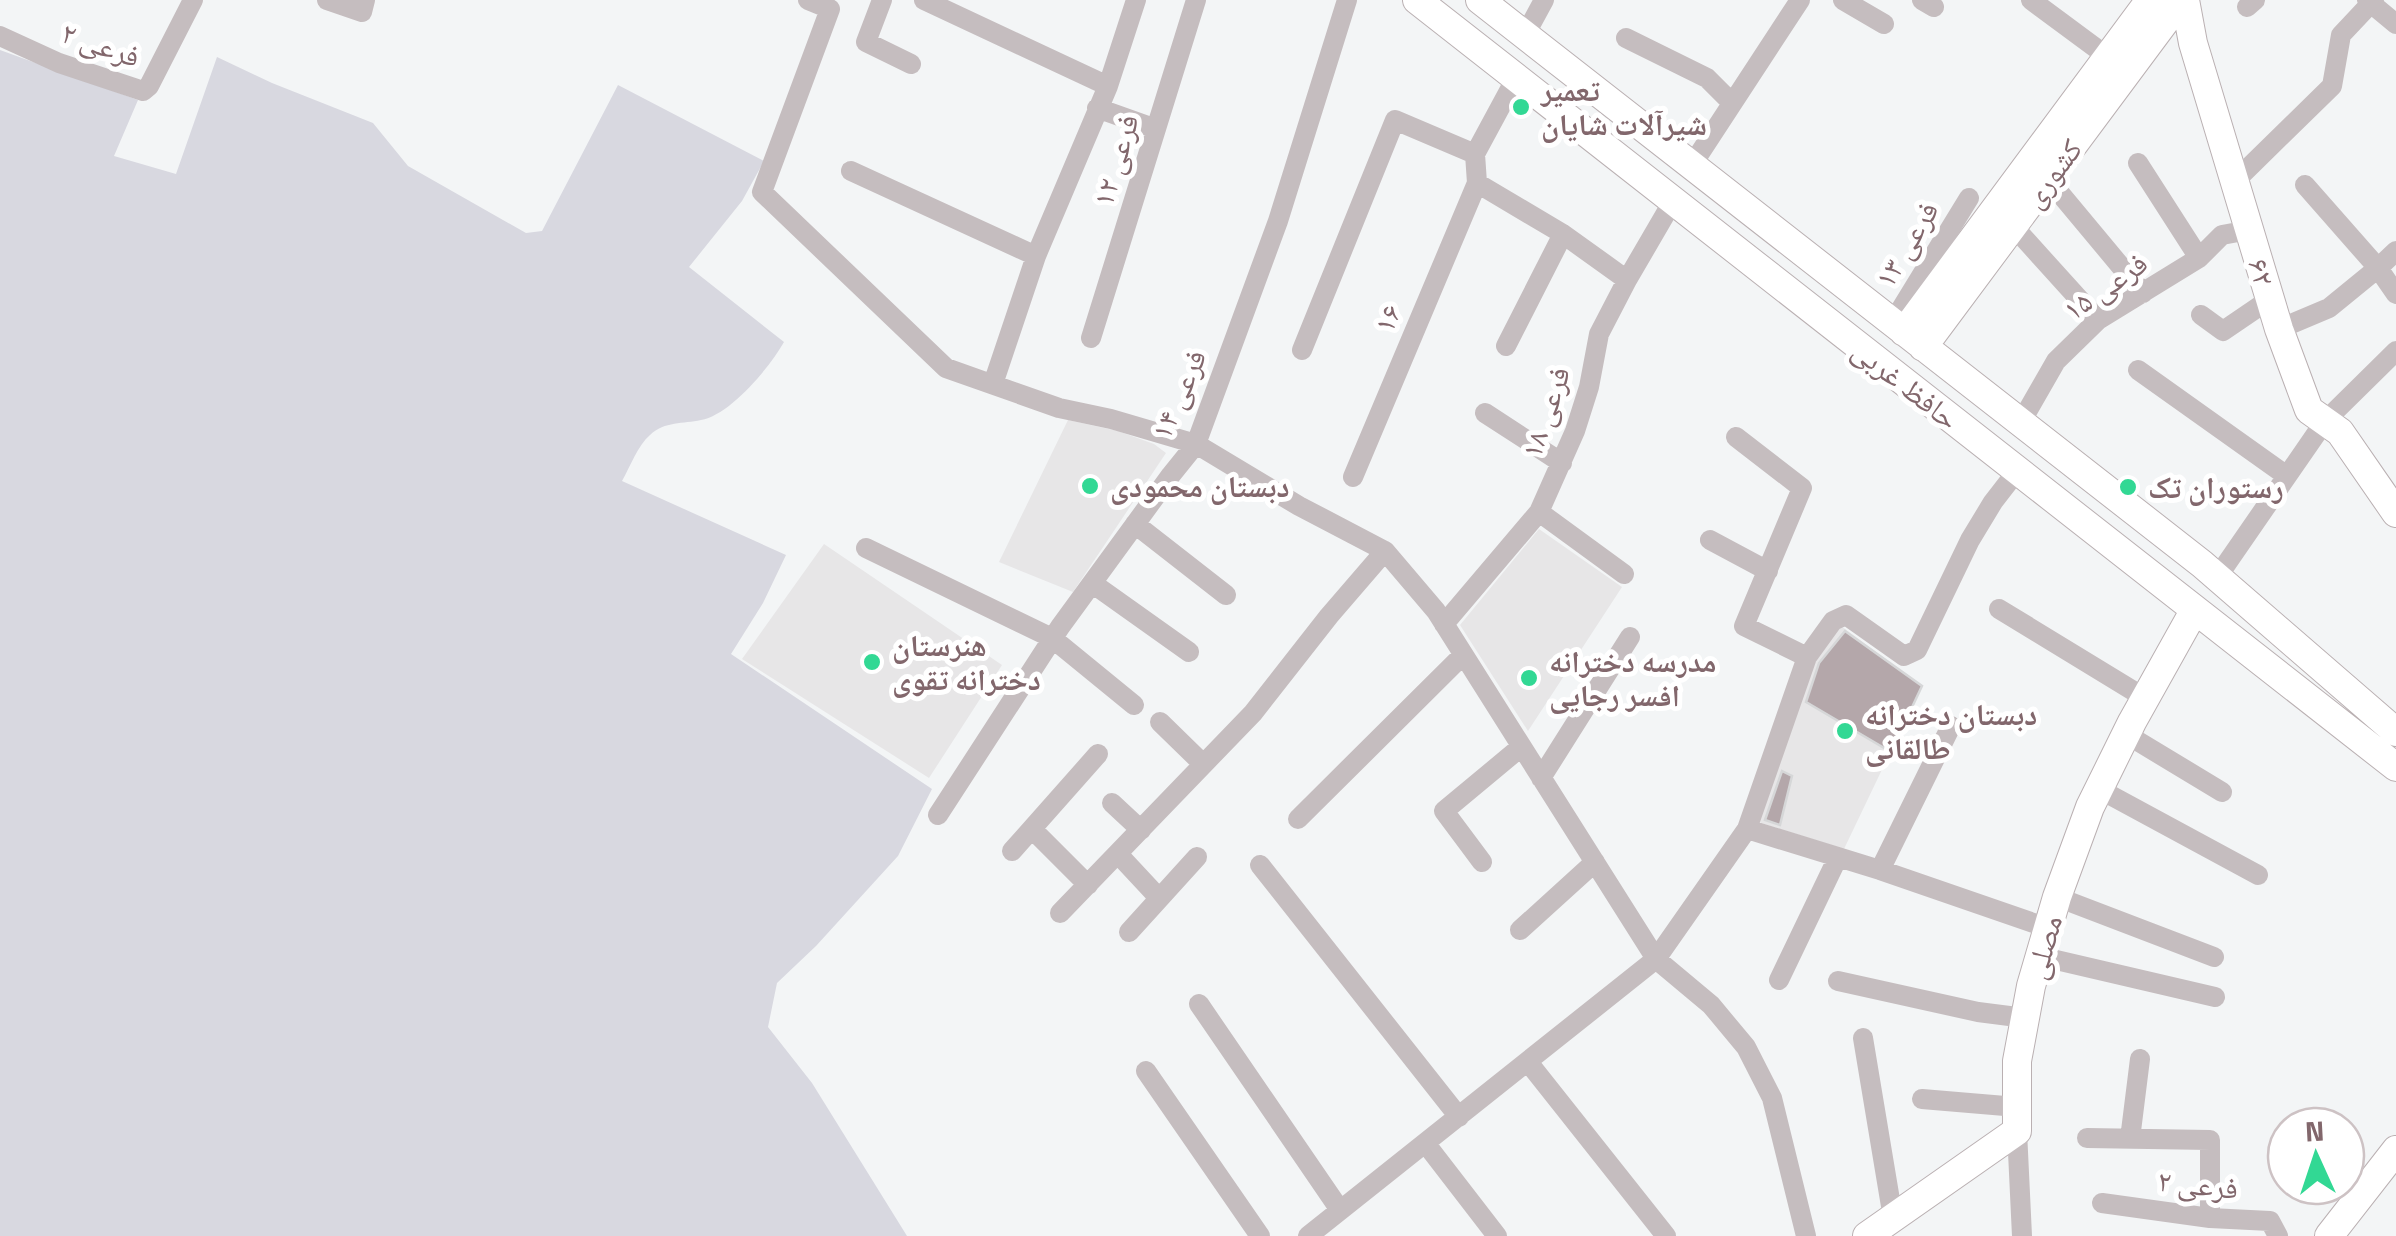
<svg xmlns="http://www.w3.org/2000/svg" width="2396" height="1236" font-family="'Titillium Web','Noto Naskh Arabic',sans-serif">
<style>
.built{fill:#e7e6e7}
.green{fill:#d8d8e0}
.building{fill:#b4a7aa;stroke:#d6d7d8;stroke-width:2.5}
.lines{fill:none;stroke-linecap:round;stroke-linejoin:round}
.secondary-casing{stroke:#bab0b2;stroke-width:30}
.street{stroke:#c5bdbf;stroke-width:20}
.secondary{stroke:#fff;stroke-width:28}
.poi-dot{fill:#32d894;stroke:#fff;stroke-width:4}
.labels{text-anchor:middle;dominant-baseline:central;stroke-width:10;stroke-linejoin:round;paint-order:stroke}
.street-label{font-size:30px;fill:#82676c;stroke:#fff}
.poi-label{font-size:30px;font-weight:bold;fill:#82676c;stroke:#fff;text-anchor:start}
</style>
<rect width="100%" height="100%" fill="#f3f5f6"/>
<!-- built -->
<path class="built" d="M1068 420 1118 431 1154 444 1166 453 1073 592 999 562Z
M1539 529 1622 587 1528 731 1460 625Z
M824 544 1002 665 929 778 742 659Z
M1841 626 1922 686 1844 849 1758 822 1801 694 1821 648Z"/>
<!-- green -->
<path class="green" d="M0 50 138 100 114 156 176 174 217 57 272 83 373 123 408 166 526 233 542 231 618 85 764 161 742 201 689 267 784 342C770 367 730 415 701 420 683 424 665 421 650 435 638 445 630 467 622 481L786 555 763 603 731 654 932 789 898 856 816 946 777 983 768 1027 812 1083 907 1236H0Z"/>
<!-- building -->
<path class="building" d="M1845 631 1922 686 1891 752 1806 702 1819 663Z
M1782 771 1792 776 1780 825 1765 820Z"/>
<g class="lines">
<!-- secondary casing -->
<g class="secondary-casing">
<path id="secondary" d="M1417 0 2396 767
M1480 0 2202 564 2396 732
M2185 0 2193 43 2279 329 2309 410 2340 432 2396 513
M1904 332 2150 0
M1923 347 2181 0
M1867 1236 2017 1131V1061L2031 986 2057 897 2090 807 2132 722 2194 611
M2329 1236 2396 1150"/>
</g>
<!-- street -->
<path class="street" d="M327 0 362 12 365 0
M808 0 830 9 762 192 946 368 1059 408 1111 419 1196 444 1299 506 1385 551 1436 611 1656 959 1711 1005 1746 1047 1772 1098 1806 1236
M882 0 866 42 911 64
M924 0 1108 86
M1843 0 1884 24
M1922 0 1934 7
M2031 0 2108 57
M2367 0 2396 24
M2247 7 2255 0
M1525 35 1544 0
M0 36 59 63 143 91 149 86 193 0
M1626 38 1707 78 1732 103
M1516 78 1475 154 1477 183 1563 234 1627 280
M1097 108 1156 129
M2138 163 2199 258
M1692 165 1800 0
M851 171 1036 256
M2048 179 2143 293
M2235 181 2332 86 2341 35 2374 0
M2305 185 2378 268 2396 294
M2013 226 2098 320
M2201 315 2223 331 2270 299
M1893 322 1969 198
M2279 329 2329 308 2378 268 2396 251
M1091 338 1196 0
M1506 346 1563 234
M1302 350 1395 120 1475 154
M2138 370 2287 476
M993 384 1036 256 1108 86 1136 0
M1485 413 1562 463
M2021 422 2056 361 2098 320 2199 258 2222 235 2249 230
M1353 477 1477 183
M1539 512 1624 574
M1135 524 1226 595
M1710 540 1768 571
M866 548 1052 638 1134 705
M2218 576 2325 421 2396 351
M1092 583 1189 652
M1999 609 2145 698
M1444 624 1539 512 1575 431 1589 387 1599 334 1627 280 1673 201
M1807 657 1833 621 1846 615 1904 656 1917 650 1970 540 1993 502 2017 471
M1160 722 1203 764
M2126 734 2222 792
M1541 778 1630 637
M2099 789 2258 875
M1112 803 1141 830
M938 815 1060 627 1171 475 1196 444 1278 221 1347 0
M1298 819 1463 655
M1032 829 1088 885
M1747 829 1880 870 2048 928
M1012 851 1098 754
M1118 854 1159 898
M1482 862 1444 811 1521 747
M1260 865 1459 1117
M1880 870 1951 726
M2057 897 2214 957
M1060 913 1253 713 1329 616 1385 551
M1520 930 1595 862
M1129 932 1197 857
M2039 956 2215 997
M1779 980 1838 857
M1838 981 1978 1012 2025 1018
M1199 1004 1340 1210
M1863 1038 1893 1218
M1528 1062 1666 1236
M1146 1071 1260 1236
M1922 1099 2017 1107
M2017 1131 2022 1236
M2087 1138 2210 1140V1218
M2130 1139 2140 1059
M1426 1144 1497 1236
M2102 1203 2210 1218 2270 1221 2278 1236
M1308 1236 1656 959 1747 829 1807 657 1744 626 1802 488 1736 437"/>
<!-- secondary -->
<use href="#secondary" class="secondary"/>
</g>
<!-- markers -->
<g class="poi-dot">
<circle cx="1521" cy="107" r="10"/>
<circle cx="1090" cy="486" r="10"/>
<circle cx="2128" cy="487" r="10"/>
<circle cx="872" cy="662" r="10"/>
<circle cx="1529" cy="678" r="10"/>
<circle cx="1845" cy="731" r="10"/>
</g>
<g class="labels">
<!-- street labels -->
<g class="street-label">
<text transform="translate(101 44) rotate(19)">فرعی ۲</text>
<text transform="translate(1115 160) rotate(-73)">فرعی ۱۲</text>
<text transform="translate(2052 173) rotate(-53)">کشوری</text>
<text transform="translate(1906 244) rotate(-59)">فرعی ۱۳</text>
<text transform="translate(2262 272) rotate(73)">۶۲</text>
<text transform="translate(2105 286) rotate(-35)">فرعی ۱۵</text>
<text transform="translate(1387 318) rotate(-67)">۱۶</text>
<text transform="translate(1906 384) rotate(38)">حافظ غربی</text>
<text transform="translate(1178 394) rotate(-66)">فرعی ۱۴</text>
<text transform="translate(1545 412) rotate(-71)">فرعی ۱۸</text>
<text transform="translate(2043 947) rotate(-74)">مصلی</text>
<text transform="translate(2198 1184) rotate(6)">فرعی ۲</text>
</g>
<!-- poi labels -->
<g class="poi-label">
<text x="1541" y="90">تعمیر<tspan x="1541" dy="34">شیرآلات شایان</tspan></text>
<text x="1110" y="486">دبستان محمودی</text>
<text x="2148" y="487">رستوران تک</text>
<text x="892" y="645">هنرستان<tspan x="892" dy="34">دخترانه تقوی</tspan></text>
<text x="1549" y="661">مدرسه دخترانه<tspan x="1549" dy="34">افسر رجایی</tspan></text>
<text x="1865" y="714">دبستان دخترانه<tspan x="1865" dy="34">طالقانی</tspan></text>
</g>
</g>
<!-- north arrow -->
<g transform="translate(2316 1156) rotate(357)"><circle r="48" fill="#ffffff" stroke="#cdc2c4" stroke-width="2.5"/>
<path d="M0-8L18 38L0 25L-18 38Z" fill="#32d894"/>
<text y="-15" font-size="28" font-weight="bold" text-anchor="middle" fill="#82676c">N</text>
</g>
</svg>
